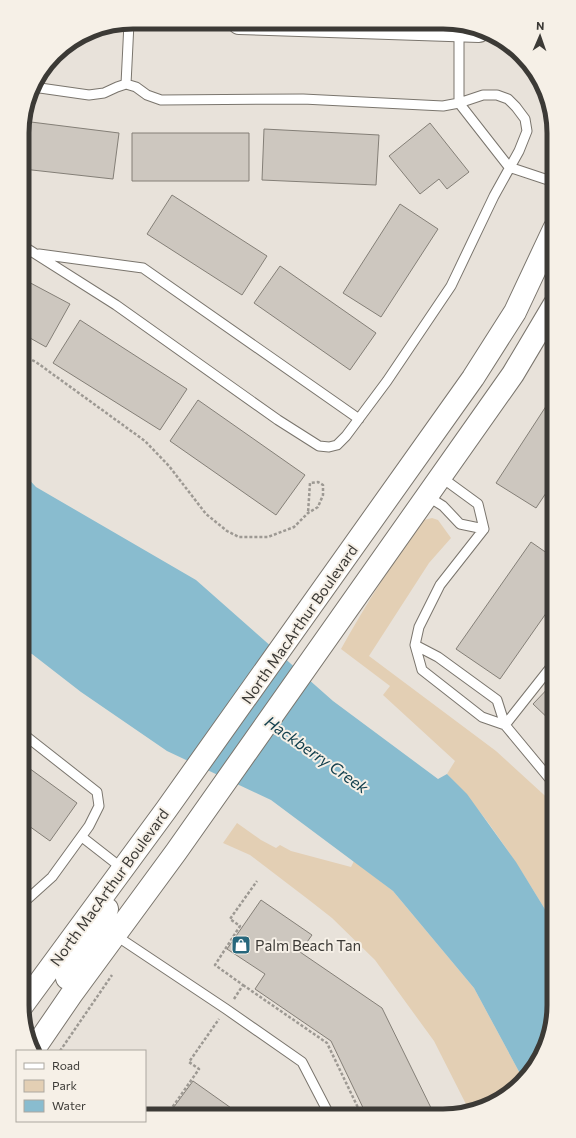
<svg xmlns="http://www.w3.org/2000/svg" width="576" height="1138" font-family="Commissioner,sans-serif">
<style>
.green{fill:#e3cfb4}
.water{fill:#89bccf}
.building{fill:#cdc7bf;stroke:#847f77}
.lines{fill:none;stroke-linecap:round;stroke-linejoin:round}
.lane-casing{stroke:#7a756d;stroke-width:11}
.secondary-casing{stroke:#7a756d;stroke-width:24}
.path{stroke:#9d9993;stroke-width:2.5;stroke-dasharray:3 2;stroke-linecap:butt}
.lane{stroke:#fff;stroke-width:9}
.secondary{stroke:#fff;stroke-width:22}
.labels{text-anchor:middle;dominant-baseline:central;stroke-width:4;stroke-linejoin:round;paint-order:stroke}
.street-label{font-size:15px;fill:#3c3a36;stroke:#f6f0e7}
.poi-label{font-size:15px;fill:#3c3a36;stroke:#f6f0e7;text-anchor:start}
.water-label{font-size:16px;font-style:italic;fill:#13404e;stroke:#f6f0e7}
.rim{fill:none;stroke:#3c3a36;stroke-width:5}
</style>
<rect width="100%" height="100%" fill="#e8e2da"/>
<!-- green -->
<path class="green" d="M432 518 438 520 451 538 429 563 369 656 496 751 554 804V924C522 872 490 818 447 774L455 761 383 695 390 686 341 649C366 604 393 561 424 520Z
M237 823 261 840 276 848 280 845 291 851 351 867 354 861 393 891 474 988 523 1079 479 1110 470 1112 434 1041 375 960 332 918 309 900 250 855 223 843Z"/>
<!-- water -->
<path class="water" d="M23 473 36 487 196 580 333 701 438 779 447 774 467 794 516 862 554 924V1013L531 1073 523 1079 474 988 393 891 271 800 167 751 81 692 32 654 22 652Z"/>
<!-- building -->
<path class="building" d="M23 121 119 133 113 179 23 169Z
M430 123 469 172 447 189 439 179 420 194 389 156Z
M264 129 379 135 376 185 262 180Z
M132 133H249V181H132Z
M172 195 267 256 242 295 147 234Z
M400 204 438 229 381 317 343 293Z
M280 266 376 333 350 370 254 303Z
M23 279 70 304 46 347 23 334Z
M80 320 187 389 160 430 53 363Z
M554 394V481L536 508 496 483Z
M198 400 305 475 276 515 170 441Z
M531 542 554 558V602L500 679 456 649Z
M554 682V724L533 704Z
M22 763 77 803 50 841 22 821Z
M22 831 28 836 22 843Z
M261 900 312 935 300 952 382 1008 435 1116H367L331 1041 255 989 265 974 227 949Z
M193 1081 241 1115H168Z"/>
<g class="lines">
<!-- lane casing -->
<g class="lane-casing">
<path id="lane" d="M459 31V103L509 167 554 182
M126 84 129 23
M23 246 116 305 278 420 319 446 329 447 337 445 346 436 387 381 451 286 494 196 519 151 527 131 525 119 516 107 508 99 497 95H483L459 103 443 106 303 99 161 100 147 95 136 87 126 84 117 87 104 93 89 95 33 87
M39 254 143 268 359 419
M441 477 478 504 484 529 440 585 419 627 415 645 422 670 482 717 505 725
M427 496 443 506 460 524 484 529
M415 645 438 657 497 700 505 725 554 784
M505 725 554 663
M82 837 123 869
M22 904 52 877 89 826 99 806 97 792 22 733
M115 935 226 1009 302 1062 330 1116"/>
</g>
<!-- secondary casing -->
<g class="secondary-casing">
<path id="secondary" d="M239 23 479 31
M67 978 107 909
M22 1006 166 810 473 378 515 312 554 229
M34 1049 71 995 176 852 513 374 554 305"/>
</g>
<!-- path -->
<path class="path" d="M23 356 36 362 145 441 169 466 206 514 227 531 239 537H268L294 527 308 513 318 507 323 495V485L318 482 310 483 308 513
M243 985 327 1043 362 1116
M234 999 243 985 215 965 240 926 230 919 257 881
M60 1051 112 975
M167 1115 199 1069 189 1062 219 1019"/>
<!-- lane -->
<use href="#lane" class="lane"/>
<!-- secondary -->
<use href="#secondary" class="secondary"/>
</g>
<!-- icons -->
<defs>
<g id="shop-square" transform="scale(1)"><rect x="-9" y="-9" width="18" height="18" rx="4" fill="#27677c" stroke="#f6f0e7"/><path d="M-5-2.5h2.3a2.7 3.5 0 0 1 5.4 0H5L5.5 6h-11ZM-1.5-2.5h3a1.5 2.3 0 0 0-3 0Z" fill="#fff"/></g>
</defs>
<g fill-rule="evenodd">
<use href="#shop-square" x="241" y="945"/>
</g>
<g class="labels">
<!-- street labels -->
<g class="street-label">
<text transform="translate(299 624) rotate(-55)">North MacArthur Boulevard</text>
<text transform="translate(109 887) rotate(-54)">North MacArthur Boulevard</text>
</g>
<!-- poi labels -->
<g class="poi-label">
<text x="255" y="945">Palm Beach Tan</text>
</g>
<!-- water labels -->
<g class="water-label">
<text transform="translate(317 754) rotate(35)">Hackberry Creek</text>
</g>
</g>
<!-- crop -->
<path d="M0 0H576V1138H0ZM133 29H443A104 104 0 0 1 547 133V1005A104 104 0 0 1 443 1109H133A104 104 0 0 1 29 1005V133A104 104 0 0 1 133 29Z" fill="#f6f0e7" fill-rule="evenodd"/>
<path class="rim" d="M133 29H443A104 104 0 0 1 547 133V1005A104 104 0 0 1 443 1109H133A104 104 0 0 1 29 1005V133A104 104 0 0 1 133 29Z"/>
<!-- legend -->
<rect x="16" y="1050" width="130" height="72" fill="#f6f0e7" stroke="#aca7a0"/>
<rect x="24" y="1063" width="20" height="6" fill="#ffffff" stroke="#aca7a0"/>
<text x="52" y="1070" font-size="12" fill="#3c3a36">Road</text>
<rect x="24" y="1080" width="20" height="12" fill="#e3cfb4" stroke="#aca7a0"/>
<text x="52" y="1090" font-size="12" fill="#3c3a36">Park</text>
<rect x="24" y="1100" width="20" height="12" fill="#89bccf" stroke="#aca7a0"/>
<text x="52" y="1110" font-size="12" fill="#3c3a36">Water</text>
<!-- north arrow -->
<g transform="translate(540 36) rotate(2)" stroke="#f6f0e7" stroke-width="3" paint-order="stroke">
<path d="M0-3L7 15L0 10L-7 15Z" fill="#3c3a36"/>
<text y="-6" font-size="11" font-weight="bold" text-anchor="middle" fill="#3c3a36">N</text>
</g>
</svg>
